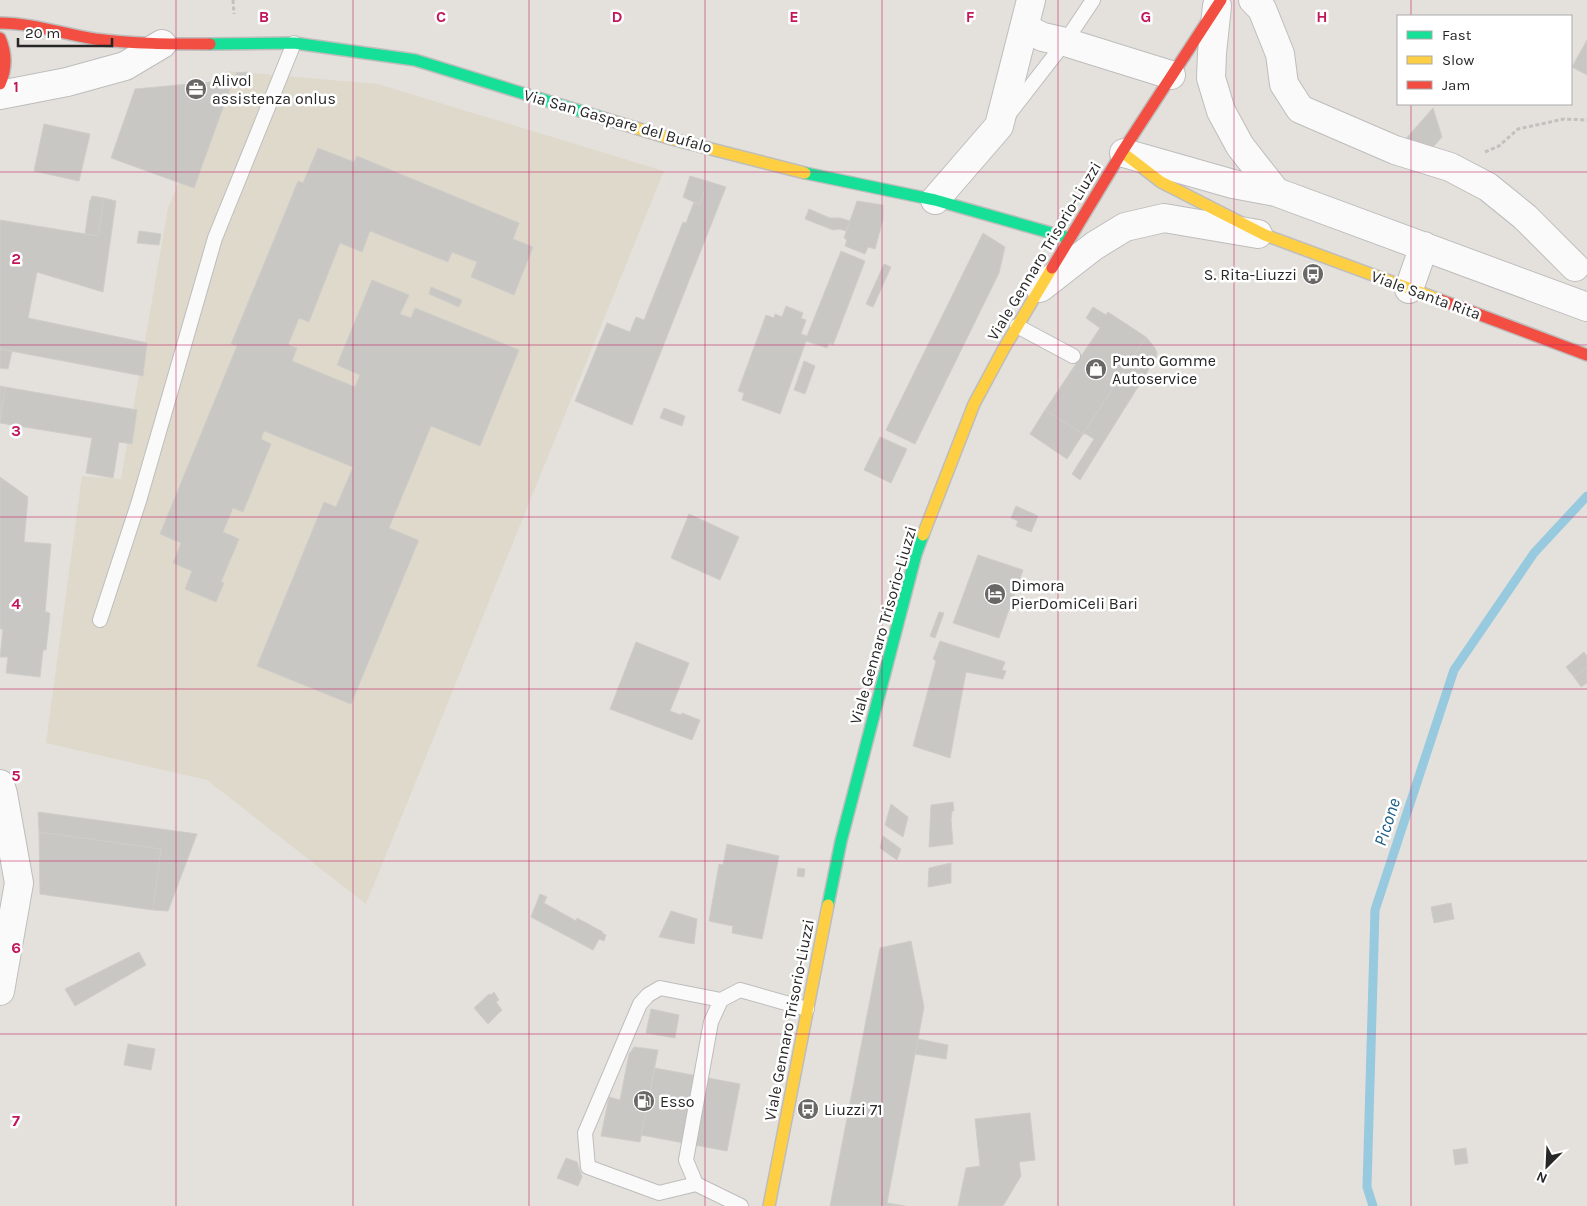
<svg xmlns="http://www.w3.org/2000/svg" width="1587" height="1206" font-family="Karla,sans-serif">
<style>
.education{fill:#ded9cb}
.lines{fill:none;stroke-linecap:round;stroke-linejoin:round}
.stream{stroke:#97c9df;stroke-width:9}
.building{fill:#c9c7c3;stroke:#cfcdc9}
.lane-casing{stroke:#bebdbd;stroke-width:16}
.street-casing{stroke:#bebdbd;stroke-width:30}
.fast-casing{stroke:#bebdbd;stroke-width:14}
.slow-casing{stroke:#bebdbd;stroke-width:14}
.jam-casing{stroke:#bebdbd;stroke-width:14}
.path{stroke:#c2c1c0;stroke-width:3;stroke-dasharray:4 2.5;stroke-linecap:butt}
.lane{stroke:#fbfafa;stroke-width:14}
.street{stroke:#fbfafa;stroke-width:28}
.fast{stroke:#16e098;stroke-width:11}
.slow{stroke:#ffcf43;stroke-width:11}
.jam{stroke:#f24e42;stroke-width:11}
.grid{fill:none;stroke:#c2185b;stroke-width:1;stroke-opacity:0.55}
.labels{text-anchor:middle;dominant-baseline:central;stroke-width:5;stroke-linejoin:round;paint-order:stroke}
.poi-label{font-size:16px;fill:#272727;stroke:#fff;text-anchor:start}
.street-label{font-size:16px;fill:#272727;stroke:#fff}
.water-label{font-size:18px;font-style:italic;fill:#1b5d87;stroke:#fff}
.grid-label{font-size:16px;text-anchor:middle;font-weight:bold;fill:#c2185b;stroke:#fff;stroke-width:5;stroke-linejoin:round;paint-order:stroke}
</style>
<rect width="100%" height="100%" fill="#e4e1dc"/>
<!-- education -->
<path class="education" d="M227 71 378 84 664 171 366 904 207 780 46 743 82 476 121 479 168 208Z"/>
<g class="lines">
<!-- stream -->
<path class="stream" d="M1373 1206 1367 1187 1375 910 1454 670 1534 553 1587 496"/>
</g>
<!-- building -->
<path class="building" d="M1587 40V75L1572 67Z
M247 72V76L236 77V73Z
M233 80 194 188 111 158 135 89Z
M1433 108 1442 137 1433 147H1424L1404 141Z
M44 124 90 134 79 181 34 171Z
M318 148 354 162 357 156 519 223 513 239 533 247 514 295 471 277 477 262 452 252 448 262 370 231 362 252 340 243 309 322 299 318 288 345 297 348 292 361 355 387 360 375 337 365 372 280 409 295 400 314 411 318 415 308 519 350 480 446 431 426 389 528 418 540V542L351 704 257 666 324 502 336 507 353 467 264 431 261 439 271 444 243 512 233 508 223 532 239 539 221 582 224 583 216 602 185 589 192 571 173 563 181 543 160 534 237 346 231 344 287 208 298 181 303 183Z
M690 176 707 181 700 205 683 197Z
M707 181 726 187 632 425 575 401 607 323 630 332 636 317 644 320 683 222 686 223 694 202 700 205Z
M92 196 104 198 98 236 85 234 90 200H91Z
M104 198 116 201 103 292 37 272 28 318 147 343 143 376 0 349V220L98 236Z
M857 201 883 205V219L875 249 868 247 865 254 845 246 847 240 844 238Z
M809 209 830 218H840L850 221 846 231 840 229 833 230 805 219Z
M139 231 161 234 159 245 137 243Z
M983 233 1005 247 999 273 915 444 886 430Z
M841 251 865 261 833 345 829 343 827 348 806 341 780 414 742 400 744 393 738 391 766 315 774 318 775 314 782 317 786 306 803 313 801 318 806 320 801 334 807 336Z
M884 264 891 267 873 307 866 304Z
M431 287 462 300 459 307 429 294Z
M1093 307 1106 315 1108 312 1146 337 1083 434 1045 410 1100 328 1086 318Z
M1146 337 1155 348 1157 353 1156 358 1080 480 1072 474 1094 439 1086 434H1083Z
M0 349 12 351 8 369 0 368Z
M804 361 815 366 805 394 794 390Z
M0 386 5 387 0 420Z
M5 387 137 410 132 444 119 442 113 478 86 473 92 438 0 423Z
M664 408 685 416 682 426 660 418Z
M1045 410 1083 434 1067 459 1030 434Z
M880 437 907 449 891 483 864 470Z
M0 477 28 497 24 542 51 544 45 612H48L50 614 46 650H43L40 677 6 673 8 657H0L3 629H0Z
M1016 506 1038 516 1031 532 1016 526 1018 521 1011 518Z
M689 514 739 537 720 580 671 558Z
M978 555 1023 570 999 638 953 623Z
M939 612 944 613 935 638 930 636Z
M940 641 1005 662 1002 670 1006 671 1003 679 966 672 950 758 913 746 936 661 933 659Z
M636 642 689 663 670 711 681 715 682 713 700 720 692 740 610 709Z
M1584 652 1587 656V667L1574 677 1566 667Z
M1587 667V683L1581 687 1574 677Z
M953 802 954 811H952L951 820 953 844 929 847 931 805Z
M891 804 908 817 903 837 885 825Z
M38 812 197 834 168 911 153 910 161 849 39 832Z
M39 832 161 849 153 910 40 894Z
M883 836 901 849 897 860 880 848Z
M727 844 779 856 762 939 732 933 733 926 709 921 719 864 723 865Z
M951 863V883L928 887 929 868Z
M798 868 805 869 804 877 797 876Z
M540 894 547 897 544 903 576 921 577 918 603 932 602 933 606 935 604 941 599 939 593 950 531 917Z
M1451 903 1454 919 1434 923 1431 907Z
M671 911 697 919 694 944 659 937Z
M911 941 924 1007 887 1203 905 1206H830L880 948Z
M139 952 146 965 75 1006 65 989Z
M494 992 499 1000 496 1002 502 1010 488 1024 474 1008 489 994 491 995Z
M651 1009 679 1015 675 1038 646 1033Z
M918 1039 948 1045 946 1059 915 1054Z
M128 1044 155 1049 151 1070 124 1065Z
M634 1047 658 1050 640 1142 601 1136 609 1097 620 1100 629 1054Z
M655 1068 740 1084 727 1151 641 1135Z
M1030 1113 1035 1160 1019 1162 1021 1176 1003 1206H958L966 1168 980 1166 975 1119Z
M1466 1148 1468 1163 1455 1165 1453 1150Z
M566 1158 577 1162 582 1177 578 1186 557 1178Z"/>
<g class="lines">
<!-- lane casing -->
<g class="lane-casing">
<path id="lane" d="M1009 114 1065 42 1093 0
M1017 326 1073 356
M100 620 139 501 215 238 294 43
M696 1184 659 1193 588 1167 585 1133 640 1004 648 995 660 988 721 1000
M741 1206 696 1184 686 1160 711 1022 721 1000 740 990 807 1009"/>
</g>
<!-- street casing -->
<g class="street-casing">
<path id="street" d="M1253 0 1262 9 1280 54 1284 84 1300 109 1395 150 1450 167 1488 187 1525 217 1575 267
M1217 6 1212 53 1211 78 1221 111 1240 146 1276 192
M1024 28 1043 37 1065 42 1171 75
M0 95 67 82 125 66 162 44
M1124 153 1233 184 1276 192 1587 307
M935 200 999 126 1031 0
M1040 288 1094 246 1125 227 1164 218 1258 234
M1409 289 1424 246
M0 784 3 794 19 883 0 991"/>
</g>
<!-- fast casing -->
<g class="fast-casing">
<path id="fast" d="M210 44 294 43 415 60 606 119
M805 173 935 200 1069 238
M828 905 841 841 916 554 923 535"/>
</g>
<!-- slow casing -->
<g class="slow-casing">
<path id="slow" d="M606 119 672 139 805 173
M1122 152 1161 182 1265 235 1438 299
M923 535 974 404 1003 350 1052 268
M769 1206 828 905"/>
</g>
<!-- jam casing -->
<g class="jam-casing">
<path id="jam" d="M0 23C32 23 63 34 95 39 133 44 172 44 210 44
M0 38C7 54 7 68 0 84
M1052 268 1122 152 1221 0
M1438 299 1587 355"/>
</g>
<!-- path -->
<path class="path" d="M233 0 234 14
M1485 152 1499 146 1518 129 1564 119 1587 120"/>
<!-- lane -->
<use href="#lane" class="lane"/>
<!-- street -->
<use href="#street" class="street"/>
<!-- fast -->
<use href="#fast" class="fast"/>
<!-- slow -->
<use href="#slow" class="slow"/>
<!-- jam -->
<use href="#jam" class="jam"/>
</g>
<!-- grid -->
<path class="grid" d="M176 0V1206M353 0V1206M529 0V1206M705 0V1206M882 0V1206M1058 0V1206M1234 0V1206M1411 0V16M1411 104V1206M0 172H1587M0 345H1587M0 517H1587M0 689H1587M0 861H1587M0 1034H1587"/>
<!-- icons -->
<defs>
<g id="office-disc" transform="scale(1.125)"><circle r="9.5" fill="#696866" stroke="#fff"/><path d="M-6-3h4V-5.5h4V-3h4V5H-6ZM-1-4.5V-3h2v-1.5ZM-6 0V1H6V0Z" fill="#fff"/></g>
<g id="bus-disc" transform="scale(1.125)"><circle r="9.5" fill="#696866" stroke="#fff"/><path d="M-5-6H5V4H4V6H2V4H-2V6H-4V4H-5ZM-3.5-4V0h7V-4ZM-3.5 1.2v1.5H-2V1.2ZM2 1.2v1.5H3.5V1.2Z" fill="#fff"/></g>
<g id="shop-disc" transform="scale(1.125)"><circle r="9.5" fill="#696866" stroke="#fff"/><path d="M-5-2.5h2.3a2.7 3.5 0 0 1 5.4 0H5L5.5 6h-11ZM-1.5-2.5h3a1.5 2.3 0 0 0-3 0Z" fill="#fff"/></g>
<g id="hotel-disc" transform="scale(1.125)"><circle r="9.5" fill="#696866" stroke="#fff"/><path d="M-6-4.5h1.5V1H6V5H4.5V3h-9V5H-6ZM-4 0a1.8 1.8 0 1 1 3.6 0ZM.5 0V-2.5h3Q6-2.5 6 0Z" fill="#fff"/></g>
<g id="fuel-disc" transform="scale(1.125)"><circle r="9.5" fill="#696866" stroke="#fff"/><path d="M-5.5-6h7V0h2V4h1.3V-2.5L3-4.5l.8-.8L6-3V5H2.5V1h-1V6h-7ZM-4.2-4.7v3.2H.2V-4.7Z" fill="#fff"/></g>
</defs>
<g fill-rule="evenodd">
<use href="#office-disc" x="196" y="89"/>
<use href="#bus-disc" x="1313" y="274"/>
<use href="#shop-disc" x="1096" y="369"/>
<use href="#hotel-disc" x="995" y="594"/>
<use href="#fuel-disc" x="644" y="1101"/>
<use href="#bus-disc" x="808" y="1109"/>
</g>
<g class="labels">
<!-- poi labels -->
<g class="poi-label">
<text x="212" y="80">Alivol<tspan x="212" dy="18">assistenza onlus</tspan></text>
<text x="1297" y="274" text-anchor="end">S. Rita-Liuzzi</text>
<text x="1112" y="360">Punto Gomme<tspan x="1112" dy="18">Autoservice</tspan></text>
<text x="1011" y="585">Dimora<tspan x="1011" dy="18">PierDomiCeli Bari</tspan></text>
<text x="660" y="1101">Esso</text>
<text x="824" y="1109">Liuzzi 71</text>
</g>
<!-- street labels -->
<g class="street-label">
<text transform="translate(618 121) rotate(16)">Via San Gaspare del Bufalo</text>
<text transform="translate(1044 251) rotate(-59)">Viale Gennaro Trisorio-Liuzzi</text>
<text transform="translate(1426 295) rotate(20)">Viale Santa Rita</text>
<text transform="translate(883 625) rotate(-74)">Viale Gennaro Trisorio-Liuzzi</text>
<text transform="translate(789 1020) rotate(-79)">Viale Gennaro Trisorio-Liuzzi</text>
</g>
<!-- water labels -->
<g class="water-label">
<text transform="translate(1387 822) rotate(-72)">Picone</text>
</g>
</g>
<g class="grid-label">
<text x="264" y="22">B</text>
<text x="441" y="22">C</text>
<text x="617" y="22">D</text>
<text x="794" y="22">E</text>
<text x="970" y="22">F</text>
<text x="1146" y="22">G</text>
<text x="1322" y="22">H</text>
<text x="16" y="92">1</text>
<text x="16" y="264">2</text>
<text x="16" y="436">3</text>
<text x="16" y="609">4</text>
<text x="16" y="781">5</text>
<text x="16" y="953">6</text>
<text x="16" y="1126">7</text>
</g>
<!-- legend -->
<rect x="1397" y="15" width="175" height="90" fill="#ffffff" stroke="#a9a9a9"/>
<rect x="1407" y="31" width="25" height="8" fill="#16e098" stroke="#a9a9a9"/>
<text x="1442" y="40" font-size="15" fill="#272727">Fast</text>
<rect x="1407" y="56" width="25" height="8" fill="#ffcf43" stroke="#a9a9a9"/>
<text x="1442" y="65" font-size="15" fill="#272727">Slow</text>
<rect x="1407" y="81" width="25" height="8" fill="#f24e42" stroke="#a9a9a9"/>
<text x="1442" y="90" font-size="15" fill="#272727">Jam</text>
<!-- north arrow -->
<g transform="translate(1547 1166) rotate(204)" stroke="#ffffff" stroke-width="4" paint-order="stroke">
<path d="M0-4L9 19L0 12L-9 19Z" fill="#272727"/>
<text y="-8" font-size="14" font-weight="bold" text-anchor="middle" fill="#272727">N</text>
</g>
<!-- scale -->
<path d="M18 38v8h94v-8" fill="none" stroke="#272727" stroke-width="2.5"/>
<text x="25" y="38" font-size="15" fill="#272727" stroke="#ffffff" stroke-width="4" paint-order="stroke">20 m</text>
</svg>
